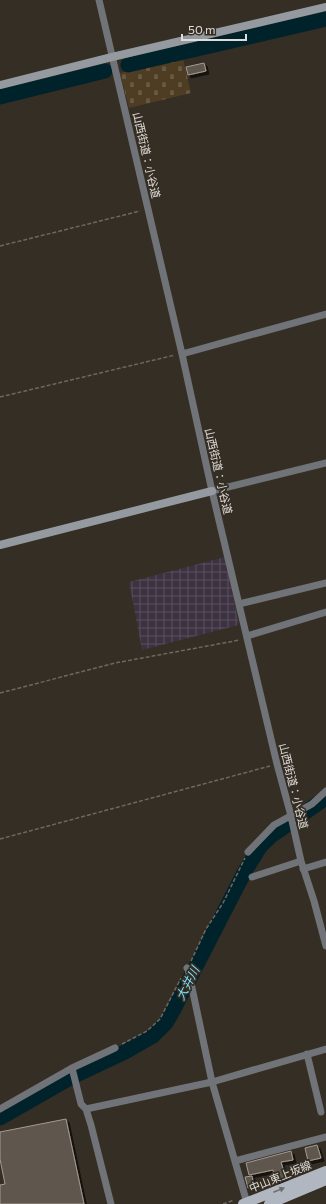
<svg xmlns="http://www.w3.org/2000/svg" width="326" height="1204" font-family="Commissioner,'Noto Sans JP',sans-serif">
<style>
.industrial{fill:url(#industrial-grid)}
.cemetery{fill:url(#cemetery-stones)}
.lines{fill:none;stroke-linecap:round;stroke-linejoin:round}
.river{stroke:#00222a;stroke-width:15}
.building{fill:#5f564d;stroke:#a59b92;filter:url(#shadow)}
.path{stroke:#6d6860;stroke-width:1.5;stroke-dasharray:4 2;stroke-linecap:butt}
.street{stroke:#707378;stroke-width:7}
.secondary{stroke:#959aa1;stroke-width:8}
.primary{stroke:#b1b7c1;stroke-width:10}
.oneway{fill:#6c6c6b}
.labels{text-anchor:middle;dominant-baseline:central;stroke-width:3.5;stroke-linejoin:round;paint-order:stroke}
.street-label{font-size:11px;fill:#e0dcd7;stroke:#342e25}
.water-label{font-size:12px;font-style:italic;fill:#7cdff8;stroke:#342e25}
</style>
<defs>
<pattern id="industrial-grid" width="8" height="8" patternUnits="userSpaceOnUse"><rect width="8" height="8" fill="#3d3241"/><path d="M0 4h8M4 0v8" fill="none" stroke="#594f5c"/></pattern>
<pattern id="cemetery-stones" width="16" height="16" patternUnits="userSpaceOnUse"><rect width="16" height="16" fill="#4e3d22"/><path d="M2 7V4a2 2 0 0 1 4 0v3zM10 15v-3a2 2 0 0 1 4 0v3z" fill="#675841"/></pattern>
<filter id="shadow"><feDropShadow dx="3" dy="3" stdDeviation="0" flood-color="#0009"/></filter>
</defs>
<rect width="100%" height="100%" fill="#342e25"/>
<!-- industrial -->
<path class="industrial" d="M225 557 239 625 142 650 129 582Z"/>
<!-- cemetery -->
<path class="cemetery" d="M183 58 191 93 129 108 120 73Z"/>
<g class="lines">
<!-- river -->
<path class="river" d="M128 65 326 19
M0 97 105 71
M0 1118 70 1078 125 1052 153 1036 166 1023 174 1009 245 871 260 847 271 836 326 798"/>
</g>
<!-- building -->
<path class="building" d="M204 63 206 71 188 75 186 67Z
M66 1119 84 1204H0V1185L5 1184 0 1159V1132Z
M317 1145 321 1158 308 1161 305 1148Z
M291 1151 293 1160 281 1162 286 1179 276 1182 273 1170 249 1175 246 1163Z
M252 1176 254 1186 248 1188 245 1177Z"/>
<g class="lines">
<!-- path -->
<path class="path" d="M0 246 140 211
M0 397 175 355
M0 693 115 663 240 640
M0 839 270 766
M191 961 206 929 223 903 245 858
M122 1044 147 1031 160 1019 181 978
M223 1204 234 1200"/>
<!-- street -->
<path class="street" d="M99 0 182 354 212 491 277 764 290 812 301 861 314 901 326 946
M182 354 326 314
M212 491 326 463
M239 604 326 583
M247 636 326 612
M248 852 274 825 312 804 326 791
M303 869 326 862
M252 877 301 861
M307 1054 321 1112
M72 1068 81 1104 86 1109 91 1125 111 1204
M0 1109 72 1068 115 1048
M86 1109 212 1082 188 969 187 968
M235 1161 326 1137
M247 1203 212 1082 326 1049"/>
<!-- secondary -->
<path class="secondary" d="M0 85 112 57 326 7
M0 545 212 491"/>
<!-- primary -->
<path class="primary" d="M243 1204 326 1171
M269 1204 326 1180"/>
</g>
<!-- one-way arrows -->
<defs><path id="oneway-solid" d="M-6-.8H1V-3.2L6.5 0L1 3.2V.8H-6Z"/></defs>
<use class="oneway" href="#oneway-solid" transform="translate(279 1190) rotate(-22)"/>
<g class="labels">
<!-- street labels -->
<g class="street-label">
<text transform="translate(147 155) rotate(77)">山西街道：小谷道</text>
<text transform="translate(219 471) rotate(77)">山西街道：小谷道</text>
<text transform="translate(294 786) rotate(76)">山西街道：小谷道</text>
<text transform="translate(280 1176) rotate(-22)">中山東上坂線</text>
</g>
<!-- water labels -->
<g class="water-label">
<text transform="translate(187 983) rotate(-63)">大井川</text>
</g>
</g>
<!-- scale -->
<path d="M182 34v6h64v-6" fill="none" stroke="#e0dcd7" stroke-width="2"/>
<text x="188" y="34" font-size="12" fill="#e0dcd7" stroke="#342e25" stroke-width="3" paint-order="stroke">50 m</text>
</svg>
